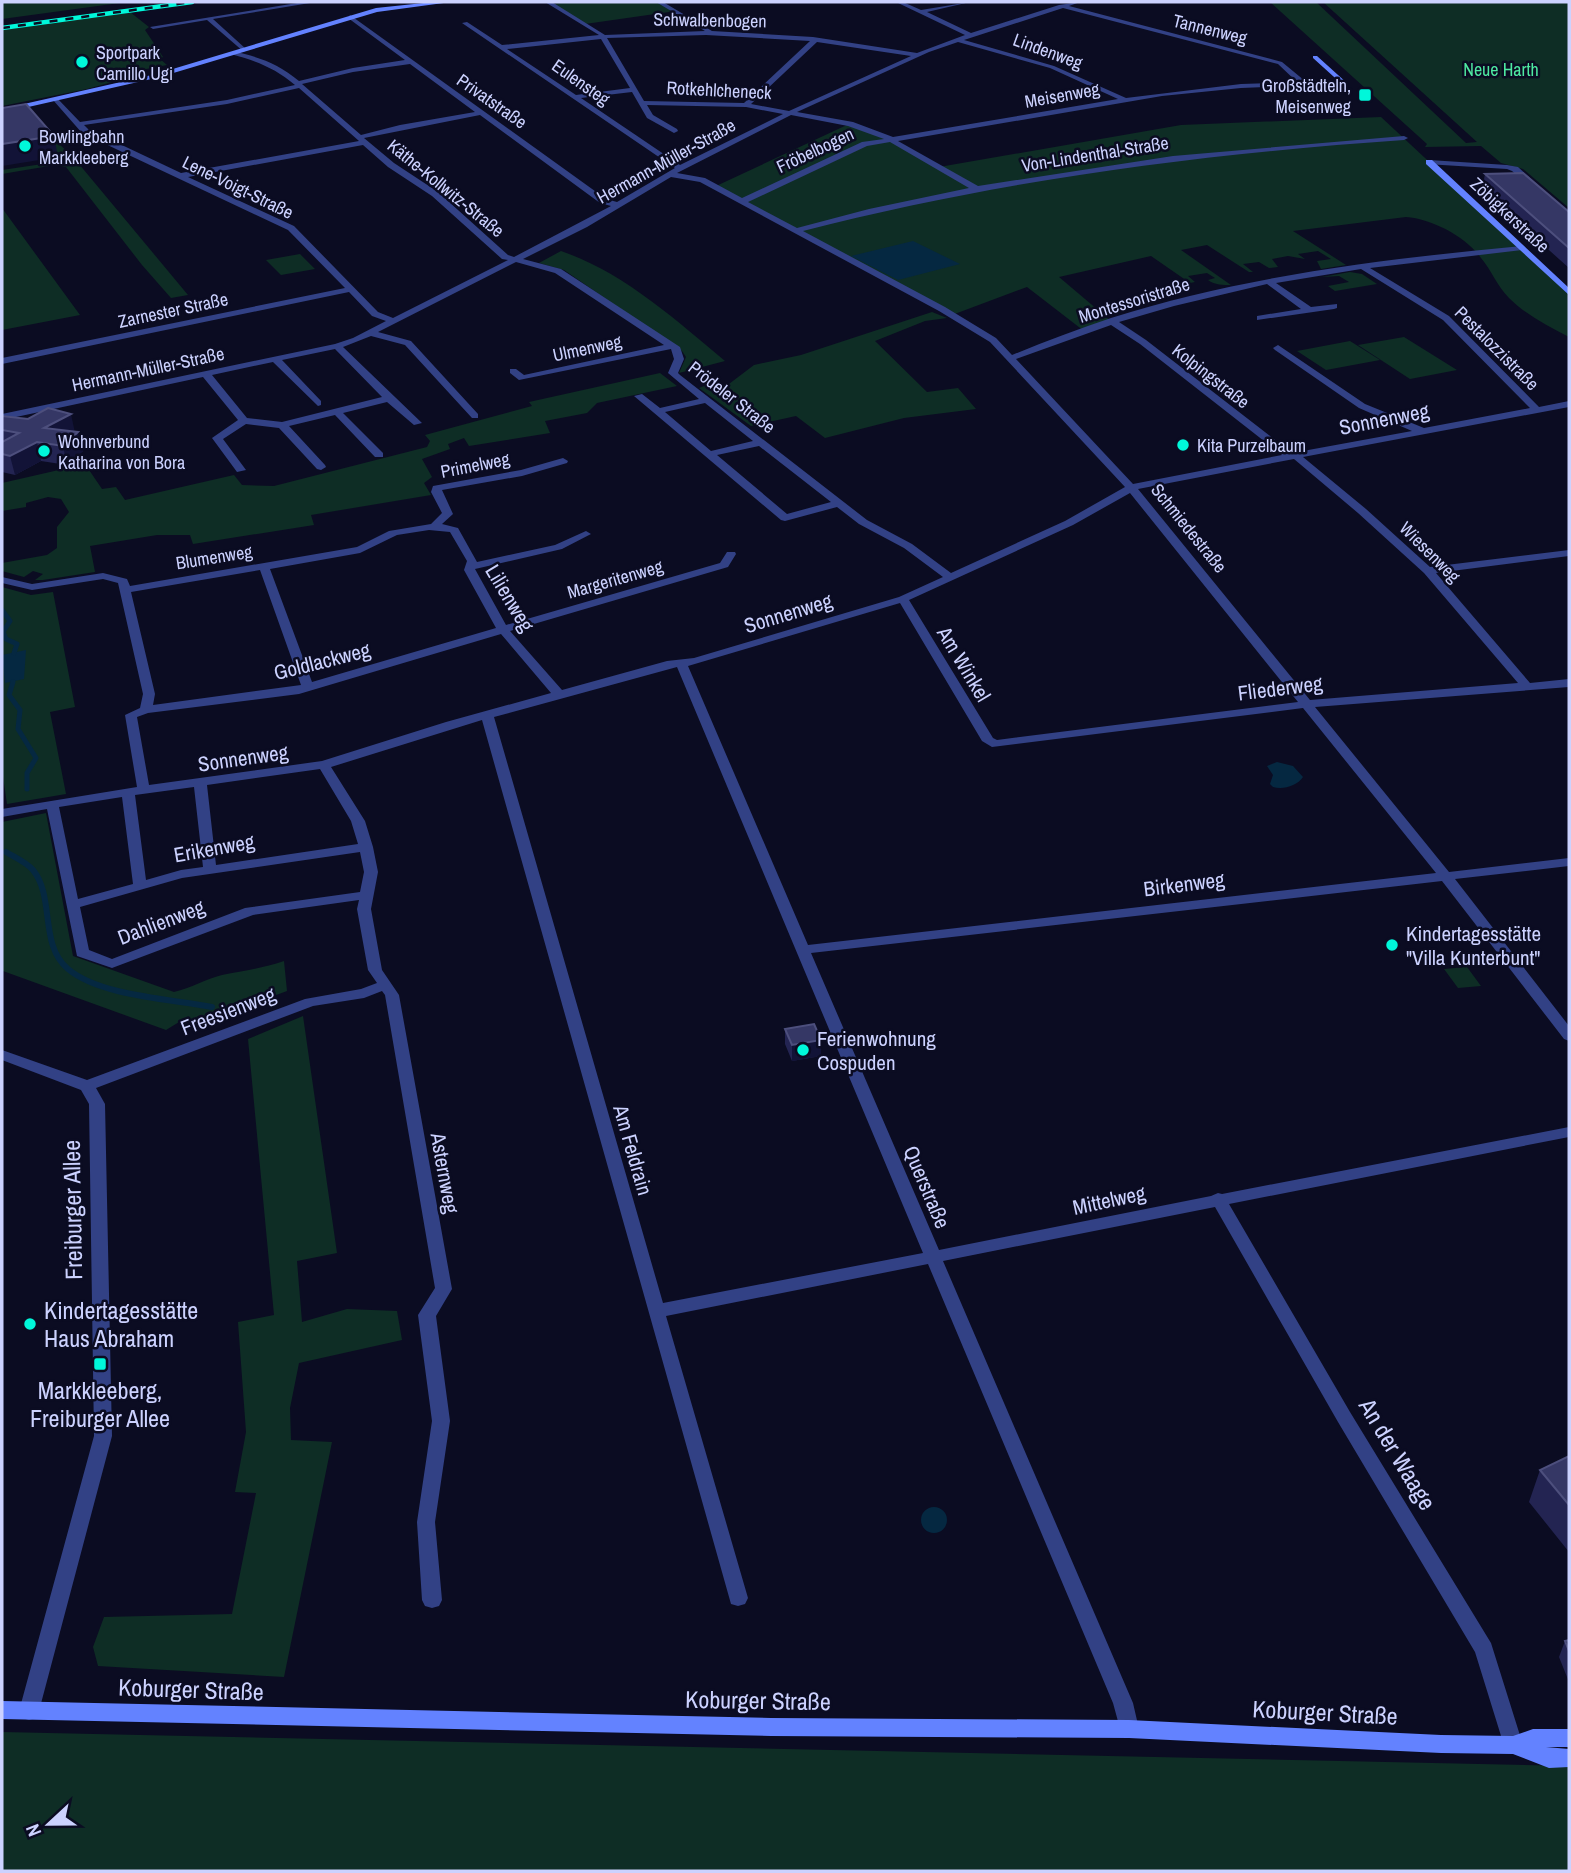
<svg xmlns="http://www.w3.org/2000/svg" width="1571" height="1873" font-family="'Archivo Narrow',sans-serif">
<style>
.green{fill:#0e2d25}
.water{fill:#052841}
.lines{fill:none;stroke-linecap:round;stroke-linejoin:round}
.stream-far1{stroke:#052841;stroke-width:5}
.stream{stroke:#052841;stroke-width:6}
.street{fill:#324185;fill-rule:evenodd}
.secondary{fill:#6382ff;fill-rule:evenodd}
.rail-casing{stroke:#00f7da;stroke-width:4.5}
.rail{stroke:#0b0c22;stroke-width:2.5;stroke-dasharray:8;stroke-linecap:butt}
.wall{fill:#232452}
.shaded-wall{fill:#121337}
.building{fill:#353765;stroke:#4d4f7d;stroke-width:2}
.poi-dot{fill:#00f7da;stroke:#0b0c22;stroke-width:2.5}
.labels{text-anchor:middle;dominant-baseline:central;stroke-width:5;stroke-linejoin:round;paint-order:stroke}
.far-street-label{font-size:18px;fill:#ccd2ff;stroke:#0b0c22}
.far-poi-label{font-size:18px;fill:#ccd2ff;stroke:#0b0c22;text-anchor:start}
.far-park-label{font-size:18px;fill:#4ee9a1;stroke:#0b0c22}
.street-label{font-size:21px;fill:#ccd2ff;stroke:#0b0c22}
.poi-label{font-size:21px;fill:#ccd2ff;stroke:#0b0c22;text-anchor:start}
.near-street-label{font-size:24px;fill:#ccd2ff;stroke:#0b0c22}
.near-poi-label{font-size:24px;fill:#ccd2ff;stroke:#0b0c22;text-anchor:start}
</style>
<rect width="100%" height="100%" fill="#0b0c22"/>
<!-- green -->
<path class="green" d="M2 2H127L2 19Z
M569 2H659L676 11 585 24 552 4Z
M1270 2H1316L1466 143 1477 142 1323 2H1569V208L1523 169 1501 163 1481 146 1425 147 1427 144Z
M130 12 149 27 145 30 163 57 160 59 167 65 141 70 134 76 87 89 2 106V30Z
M1381 117 1569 292V337C1548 326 1526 315 1509 298 1497 286 1492 271 1481 258 1465 236 1432 219 1406 217L1293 231 1346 265 1321 269 1317 261 1331 259 1318 251 1298 254 1305 259 1288 256 1272 259 1278 267 1269 268 1259 262 1243 264 1253 272H1249L1207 245 1181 250 1231 285C1223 285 1215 285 1208 280L1215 278 1207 273 1188 276 1195 282 1190 283 1151 256 1059 277 1111 321 1084 331 1027 287 952 315 714 187 849 124 887 137 939 167 1181 125Z
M57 142 74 158 188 295 171 298 142 265 66 167 55 165 2 174V170L56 162 53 158 58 156 48 144Z
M2 208 80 315 2 330Z
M561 251C623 272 676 320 725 361L679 373 686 357 682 351 564 270 539 263Z
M300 254 315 269 281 275 266 260Z
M1350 272 1362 274 1377 284 1335 291 1328 286 1349 282 1339 276 1322 277Z
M932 312 947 318 925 321 875 341 927 392 958 388 976 409 904 418 825 438 796 416 751 426 699 388 709 384 725 387 754 365 801 355Z
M1404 337 1457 370 1410 379 1358 345Z
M1350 341 1380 360 1326 370 1297 351Z
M660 373 677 386 597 403 587 413 545 421 550 433 469 446 464 438 448 444 450 449 422 459 432 477 424 483 431 495 311 515 314 525 193 544 190 535H157L90 546 95 572 43 580H35L43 574 33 571 24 577 2 571V563L47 555 57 548V527L69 512 61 499 48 497 26 503V507L2 511V483L85 464 102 489 116 487 125 500 234 475 242 485 274 486 427 447 430 441 425 435 532 406 529 402Z
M2 587 31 595 53 592 75 707 50 712 66 794 7 804 2 770Z
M46 813 73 956 174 992C191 988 206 979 222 975 244 971 263 968 284 961L287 991 195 1025 184 1019 166 1030 3 971 2 822Z
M1467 967 1481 986 1458 988 1444 969Z
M303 1016 337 1253 297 1261 302 1322 347 1309 397 1311 402 1340 299 1363 290 1408 291 1440 332 1442 284 1677 98 1666 93 1647 104 1617 232 1614 256 1493 235 1492 246 1432 238 1322 274 1315 248 1039Z
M2 1732 1569 1766V1871H2Z"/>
<!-- water -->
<path class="water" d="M913 241 960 264 898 280 851 256Z
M26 650 24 679 5 683 2 655Z
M1277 762 1293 766 1303 777C1297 786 1283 790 1273 787L1270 784 1273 775 1267 766Z
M921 1520a13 13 0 1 1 26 0a13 13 0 1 1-26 0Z"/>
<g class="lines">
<!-- stream-far1 -->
<path class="stream-far1" d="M2 610 10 621 3 632 6 639 17 644 14 653
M13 682 9 695 20 710 18 729 36 758 27 773V789"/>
<!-- stream -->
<path class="stream" d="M6 852C14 857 26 862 33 870 55 897 39 945 68 969 100 996 171 999 212 1007"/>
<!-- street -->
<path class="street" d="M303 2H316L213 19 246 49 244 52 207 20 153 29 150 27Z
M545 2H552L605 35 705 31 656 2H663L712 31 813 37 917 53 965 35 896 2H903L921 10 970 2 927 12 971 33 1059 5 1080 2 1069 6 1282 62 1305 81 1343 80 1346 82 1343 84 1241 88 1162 96 898 141 978 186 1173 156 1404 136 1408 138 1404 140C1200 154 1001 180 803 231L945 307 996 338 1012 355C1044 342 1078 329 1111 318 1244 276 1383 259 1522 246L1526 248 1522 250 1370 268 1449 316 1539 407 1569 401V407L1303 457 1366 509 1430 567 1569 550V556L1436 573 1530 683 1569 679V687L1315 707 1449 872 1569 858V866L1455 879 1569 1026V1041L1564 1039 1442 881 811 953 939 1250 1211 1196 1218 1193 1222 1194 1569 1127V1137L1229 1204 1350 1412 1491 1643 1523 1745 1520 1752 1513 1754 1506 1752 1475 1652 1338 1422 1215 1207 943 1261 1133 1703 1139 1729 1136 1736 1129 1738 1122 1736 1113 1703 928 1264 666 1316 748 1598 745 1604 738 1606 731 1604 482 720 331 767 365 821 373 847 378 872 371 909 382 970 399 995 452 1289 436 1316 450 1421 435 1522 442 1600 439 1606 432 1608 425 1606 422 1600 417 1522 432 1421 418 1315 435 1288 385 995 382 991 364 998 313 1006 96 1088 105 1104 112 1436 39 1711 36 1718 29 1720 22 1718 19 1711 94 1436 89 1104 81 1090 2 1060V1050L87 1080 305 999 361 989 377 983 368 970 357 909 359 900 253 915 112 968 77 956 47 809 2 817V809L137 787 125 715 140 708 143 694 118 583 103 579 32 590 2 583V577L32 584 103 573 127 579 130 586 357 547 389 531 431 524 442 513 431 492 433 486 521 470 563 458 568 461 567 463 522 476 442 490 453 514 442 524 458 528 477 562 555 545 586 531 591 534 562 549 475 569 506 625 720 563 727 552H735L736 554 728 567 510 631 562 690 667 661 694 658 899 597 943 577 904 548 859 524 837 507 785 521 781 520 634 396 642 394 660 408 699 399 668 373 674 359 671 349 519 380 510 373V369H516L524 375 664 345 555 273 516 262 378 332 411 341 478 414V418H472L405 345 371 336 343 347 422 423 414 425 387 402 343 413 383 453V457H375L335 415 289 426 325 465 326 467 321 470 317 469 279 428 246 424 223 439 246 470 237 472 212 438 238 420 203 377 2 420V414L335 344 353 338 386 321 372 316 349 292 2 364V358L345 288 288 230 82 133 53 100V98H57L80 122 227 100 295 85C275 68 256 61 231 54L233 51C258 57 278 63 299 81L353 68 405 60 348 18 350 15 606 199 617 202 675 168 462 23 467 22 502 45 599 35ZM1063 8 1278 64 1297 82 1241 84 1126 98 1054 66 964 40ZM706 35 810 41 744 103 644 101 607 38ZM601 39 630 88 576 95 507 49ZM817 42 911 56 789 111 751 104ZM958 42 1050 68 1118 99 893 137 853 122 797 112 929 52ZM410 64 475 112 400 125 361 135 302 84 353 72ZM299 88 359 141 181 173 88 129 84 125 227 104ZM632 92 647 118 674 133 678 131 677 129 653 115 647 105 746 107 783 114 680 165 581 98ZM480 115 600 203 611 206 514 257 508 255 438 192 394 163 364 138ZM791 115 848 126 884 139 862 142 742 198 705 178 677 173ZM890 142 969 188 869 209 797 228 748 202 867 146ZM363 145 388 167 432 196 502 259 508 260 393 318 378 312 294 226 188 177ZM671 177 700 182 939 311 990 342 1125 487 1065 521 951 573 912 544 867 520 680 375 678 373 684 359 680 347 561 269 523 259 587 227ZM1361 269 1443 320 1530 408 1424 428 1365 404 1278 345 1273 348 1275 350 1359 408 1412 431 1292 453 1146 340 1119 322 1174 306 1267 284 1301 309 1257 316V320L1334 309 1337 308V304L1311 307 1276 283ZM1111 325 1140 344 1282 455 1133 484 1016 359ZM335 349 382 397 282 422 247 418 212 375 273 362 318 406 321 405V401L282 360ZM705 403 753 441 711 451 665 412ZM759 446 831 502 787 514 717 455ZM1294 459 1358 513 1424 573 1518 683 1310 700 1138 489ZM1130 493 1298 702 997 740 993 738 909 600 1073 525ZM429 530 450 532 467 561 464 570 496 628 312 682 270 569 360 553 397 535ZM260 570 301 685 153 705 155 694 131 592ZM900 603 982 741 992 747 1303 708 1436 873 808 945 688 666ZM501 634 551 693 446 722 322 761 149 785 137 717 148 713 299 694ZM677 667 923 1253 663 1303 494 717ZM320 769 351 821 358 844 216 865 207 785ZM194 787 203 867 181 870 146 880 135 795ZM122 797 133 884 78 899 59 807ZM360 852 364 872 360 892 245 908 112 959 89 950 80 907 182 878Z
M1429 160 1507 165 1518 167 1538 185 1531 187 1512 171 1507 169 1426 164V160Z"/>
<!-- secondary -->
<path class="secondary" d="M433 2H451L377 12 160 77 2 113V109L156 74 376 8Z
M1313 56H1317L1348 84V86H1344L1313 58Z
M1426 160H1432L1569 288V295L1426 164Z
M2 1701 771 1718 1129 1720 1441 1735 1513 1736 1533 1729H1569V1747H1546L1569 1749V1767L1549 1768 1513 1754 1441 1753 1129 1738 771 1736 2 1719Z"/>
<!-- rail casing -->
<g class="rail-casing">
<path id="rail" d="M2 28 192 2"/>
</g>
<!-- rail -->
<use href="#rail" class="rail"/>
</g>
<!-- wall -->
<path class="wall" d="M1485 174 1569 212V268L1482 190Z
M2 416 75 432 83 451 67 465 41 461 15 475 2 472Z
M785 1029 821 1056 792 1061 785 1044Z
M1569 1456V1552L1529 1502 1540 1470Z
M1569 1640V1682L1559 1657 1565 1641Z"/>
<!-- shaded-wall -->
<path class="shaded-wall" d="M54 136 58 157 2 166V144Z
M71 414 75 433 44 428Z
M78 432 83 451 67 465 63 446Z
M37 442 41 461 15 475 10 456Z
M821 1040V1056L792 1061V1045Z"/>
<!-- building -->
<path class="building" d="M26 104 54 136 2 144V108Z
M1523 173 1569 212V248L1485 174Z
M48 408 71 414 44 428 78 432 63 446 37 442 10 456 2 454V442L19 433 2 430V416L28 419Z
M814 1024 821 1040 792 1045 785 1029Z
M1569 1456V1505L1540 1470Z
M1569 1640V1651L1565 1641Z"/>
<!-- markers -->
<g class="poi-dot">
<circle cx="82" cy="62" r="7"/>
<rect x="1358" y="88" width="14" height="14" rx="3.5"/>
<circle cx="25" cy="146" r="7"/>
<circle cx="1183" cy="445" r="7"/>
<circle cx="44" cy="451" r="7"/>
<circle cx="1392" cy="945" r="7"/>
<circle cx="803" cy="1050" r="7"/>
<circle cx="30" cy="1324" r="7"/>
<rect x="93" y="1357" width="14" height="14" rx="3.5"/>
</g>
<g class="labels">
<!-- far-street labels -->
<g class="far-street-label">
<text transform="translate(710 20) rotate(1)">Schwalbenbogen</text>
<text transform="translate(1210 29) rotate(14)">Tannenweg</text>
<text transform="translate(1048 51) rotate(20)">Lindenweg</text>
<text transform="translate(581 82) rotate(35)">Eulensteg</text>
<text transform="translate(719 90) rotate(3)">Rotkehlcheneck</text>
<text transform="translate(1062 95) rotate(-10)">Meisenweg</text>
<text transform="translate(492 101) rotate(35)">Privatstraße</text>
<text transform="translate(815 150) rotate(-25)">Fröbelbogen</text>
<text transform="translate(1095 154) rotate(-9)">Von-Lindenthal-Straße</text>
<text transform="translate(666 161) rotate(-29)">Hermann-Müller-Straße</text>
<text transform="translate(238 187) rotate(26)">Lene-Voigt-Straße</text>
<text transform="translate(446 188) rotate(39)">Käthe-Kollwitz-Straße</text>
<text transform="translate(1510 215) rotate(43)">Zöbigkerstraße</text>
<text transform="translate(1134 300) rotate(-17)">Montessoristraße</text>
<text transform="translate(173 310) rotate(-12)">Zarnester Straße</text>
<text transform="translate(587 348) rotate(-12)">Ulmenweg</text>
<text transform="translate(1497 348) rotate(45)">Pestalozzistraße</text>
<text transform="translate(148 369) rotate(-12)">Hermann-Müller-Straße</text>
<text transform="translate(1211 376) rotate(38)">Kolpingstraße</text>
<text transform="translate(732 397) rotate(38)">Prödeler Straße</text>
<text transform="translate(475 465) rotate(-11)">Primelweg</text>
<text transform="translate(1189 528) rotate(51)">Schmiedestraße</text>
<text transform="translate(1430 552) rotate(45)">Wiesenweg</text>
<text transform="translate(214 557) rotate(-9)">Blumenweg</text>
<text transform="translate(615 579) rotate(-16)">Margeritenweg</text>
</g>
<!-- far-poi labels -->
<g class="far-poi-label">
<text x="96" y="52">Sportpark<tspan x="96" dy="21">Camillo Ugi</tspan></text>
<text x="1351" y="85" text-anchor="end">Großstädteln,<tspan x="1351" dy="21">Meisenweg</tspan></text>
<text x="39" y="136">Bowlingbahn<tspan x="39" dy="21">Markkleeberg</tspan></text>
<text x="58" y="441">Wohnverbund<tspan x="58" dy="21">Katharina von Bora</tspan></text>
<text x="1197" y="445">Kita Purzelbaum</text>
</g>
<!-- far-park labels -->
<g class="far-park-label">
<text x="1501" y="69">Neue Harth</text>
</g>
<!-- street labels -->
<g class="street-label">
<text transform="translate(1384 419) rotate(-11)">Sonnenweg</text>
<text transform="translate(510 598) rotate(59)">Lilienweg</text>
<text transform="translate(788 613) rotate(-17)">Sonnenweg</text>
<text transform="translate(322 661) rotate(-14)">Goldlackweg</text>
<text transform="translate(964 664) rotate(59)">Am Winkel</text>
<text transform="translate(1280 688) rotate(-7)">Fliederweg</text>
<text transform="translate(243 758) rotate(-8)">Sonnenweg</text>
<text transform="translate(214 848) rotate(-10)">Erikenweg</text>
<text transform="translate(1184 884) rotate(-7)">Birkenweg</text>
<text transform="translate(161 922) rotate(-21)">Dahlienweg</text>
<text transform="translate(228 1011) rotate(-21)">Freesienweg</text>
<text transform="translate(633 1150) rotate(74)">Am Feldrain</text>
<text transform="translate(445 1173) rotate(80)">Asternweg</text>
<text transform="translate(927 1187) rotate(67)">Querstraße</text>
<text transform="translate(1109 1200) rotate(-12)">Mittelweg</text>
</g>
<!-- poi labels -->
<g class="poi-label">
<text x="1406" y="933">Kindertagesstätte<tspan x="1406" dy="24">"Villa Kunterbunt"</tspan></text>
<text x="817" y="1038">Ferienwohnung<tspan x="817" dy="24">Cospuden</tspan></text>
</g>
<!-- near-street labels -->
<g class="near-street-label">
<text transform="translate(72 1210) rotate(-91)">Freiburger Allee</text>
<text transform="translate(1398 1454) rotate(59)">An der Waage</text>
<text transform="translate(191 1689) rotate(2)">Koburger Straße</text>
<text transform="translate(758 1700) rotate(1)">Koburger Straße</text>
<text transform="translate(1325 1712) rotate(3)">Koburger Straße</text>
</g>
<!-- near-poi labels -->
<g class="near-poi-label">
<text x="44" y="1310">Kindertagesstätte<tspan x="44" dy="28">Haus Abraham</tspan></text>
<text x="100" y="1390" text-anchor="middle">Markkleeberg,<tspan x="100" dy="28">Freiburger Allee</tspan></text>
</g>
</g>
<!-- border -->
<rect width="1571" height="1873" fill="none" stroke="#ccd2ff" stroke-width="7"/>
<!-- north arrow -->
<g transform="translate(49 1824) rotate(248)" stroke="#0b0c22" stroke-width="5" paint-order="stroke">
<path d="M0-5L12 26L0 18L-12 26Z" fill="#ccd2ff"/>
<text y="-10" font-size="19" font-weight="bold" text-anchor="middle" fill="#ccd2ff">N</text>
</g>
</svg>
